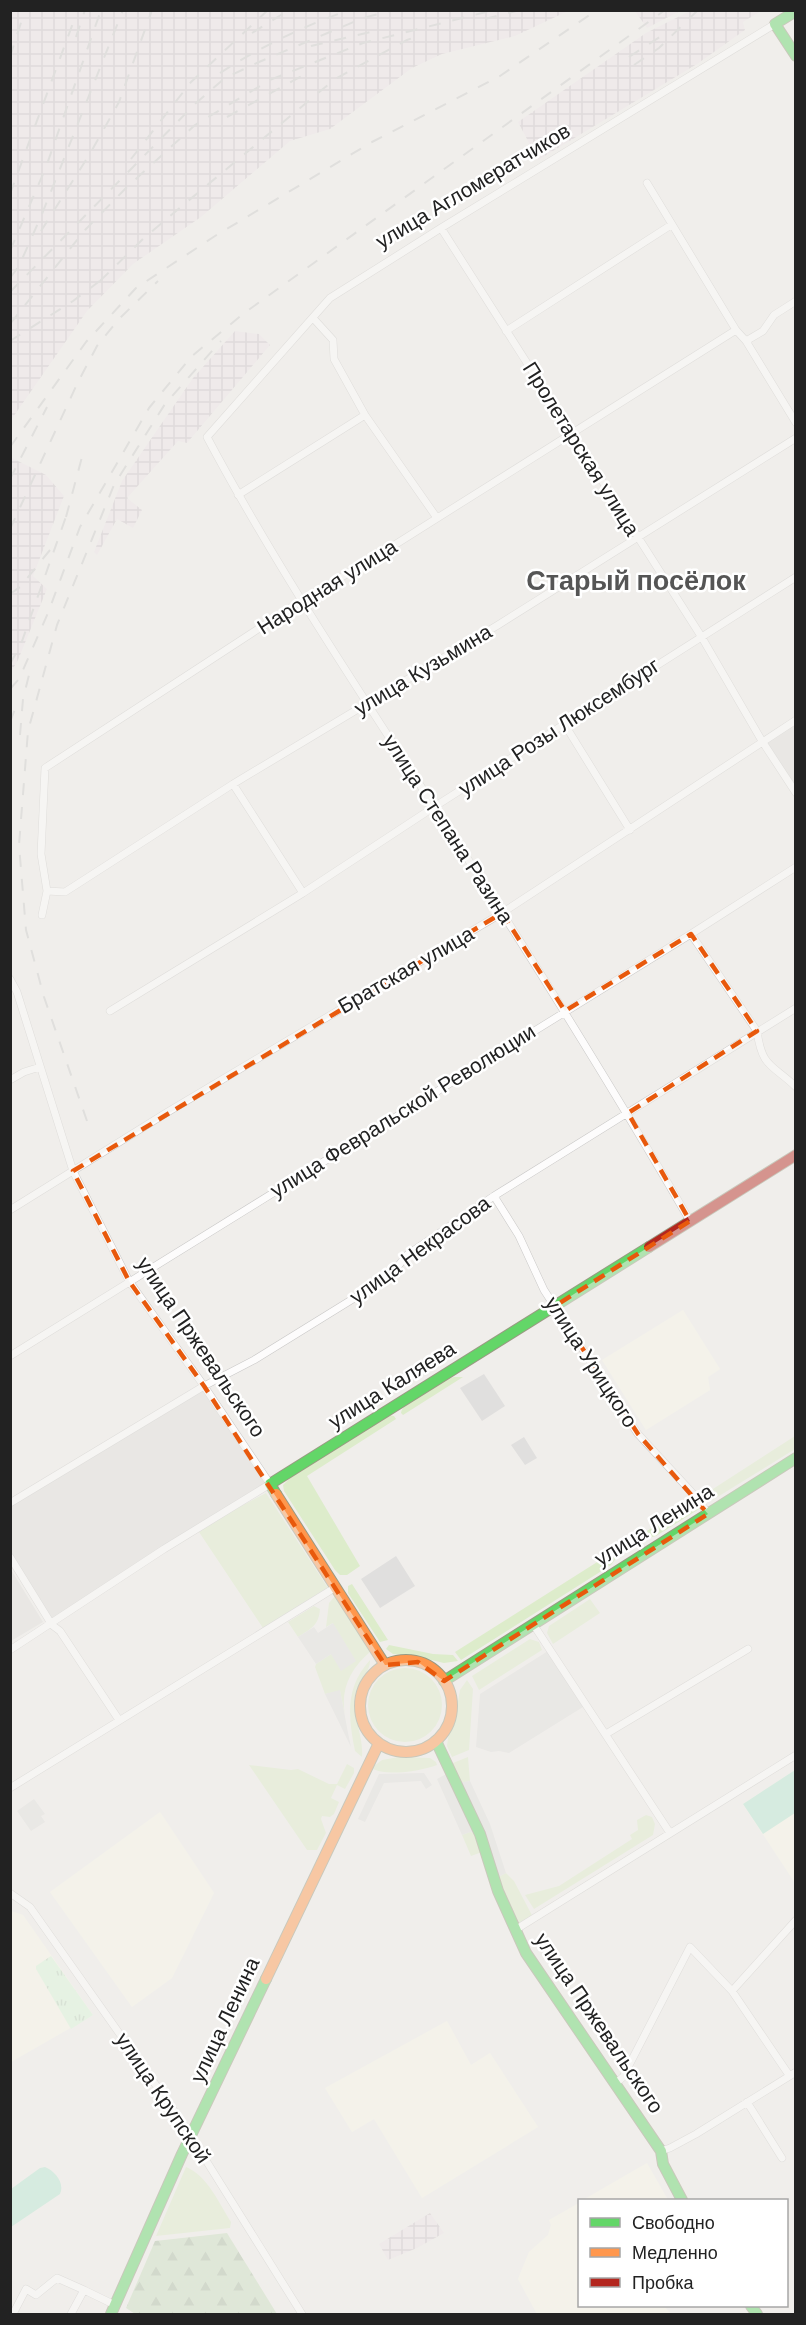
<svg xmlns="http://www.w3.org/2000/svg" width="806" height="2325" font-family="'DM Sans',sans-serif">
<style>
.residential{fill:#dfdedc}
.industrial{fill:url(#industrial-grid)}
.education{fill:#f8f7e8}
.grass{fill:#ddeccb}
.forest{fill:url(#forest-firs)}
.park{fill:url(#park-tufts)}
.pitch{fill:#b7e6d2}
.parking{fill:#e0dfde}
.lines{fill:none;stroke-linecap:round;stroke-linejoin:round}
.street-casing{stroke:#c9c8c7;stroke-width:8}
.fast-casing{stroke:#999a82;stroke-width:12}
.slow-casing{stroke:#999a82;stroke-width:12}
.jam-casing{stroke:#999a82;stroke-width:12}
.street{stroke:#fdfcfc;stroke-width:7}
.fast{stroke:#63d668;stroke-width:10}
.slow{stroke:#ff974d;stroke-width:10}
.jam{stroke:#b3261e;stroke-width:10}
.rail{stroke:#ccc;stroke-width:2;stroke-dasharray:12 12;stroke-linecap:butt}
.marked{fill:none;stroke:#e8590c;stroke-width:4.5;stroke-dasharray:12 8;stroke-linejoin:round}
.labels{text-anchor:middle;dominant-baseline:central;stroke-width:5;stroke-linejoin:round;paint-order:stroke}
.street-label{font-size:21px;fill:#222;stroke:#fff}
.district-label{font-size:27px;font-weight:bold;fill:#555;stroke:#fff}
</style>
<defs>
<pattern id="industrial-grid" width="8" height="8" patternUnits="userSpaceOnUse" patternTransform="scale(1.5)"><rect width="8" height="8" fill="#ede4e9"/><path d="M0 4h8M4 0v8" fill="none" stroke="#cbc3c8"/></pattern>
<pattern id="forest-firs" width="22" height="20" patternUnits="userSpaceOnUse" patternTransform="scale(1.5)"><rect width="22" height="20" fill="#cbdec1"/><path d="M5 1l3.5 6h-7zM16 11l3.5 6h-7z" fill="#aebea6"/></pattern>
<pattern id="park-tufts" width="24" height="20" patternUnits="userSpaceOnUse" patternTransform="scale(1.5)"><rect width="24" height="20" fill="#daf5da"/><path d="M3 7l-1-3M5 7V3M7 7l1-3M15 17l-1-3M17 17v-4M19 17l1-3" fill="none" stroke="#bbd2bb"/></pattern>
</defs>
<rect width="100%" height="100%" fill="#f0eeeb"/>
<!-- residential -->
<path class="residential" d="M795 720V793L762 741Z
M204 1386 270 1484 52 1625 11 1557V1503Z
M10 1568 43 1622 11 1641H10Z"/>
<!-- industrial -->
<path class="industrial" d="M11 10H568V11L515 36 442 54 412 68 330 129 290 141 201 217 133 264 87 311 11 420Z
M635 11H680L647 28Z
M690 11H761L743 22 745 30 697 64 538 160 518 122 646 33Z
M235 331 259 334 270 345 187 443 178 441 127 498 142 510 133 528 117 519 97 555 94 552 122 481 193 378Z
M12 458 46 475 64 496 33 576 47 589 18 660 11 672Z
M430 2213 444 2233 417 2248 388 2260 379 2244Z"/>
<!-- education -->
<path class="education" d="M683 1310 720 1369 708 1377 710 1390 646 1430 602 1360Z
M795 1770V1883L743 1804Z
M160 1812 214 1893 172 1978 132 2007 50 1892Z
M11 1911 23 1915 93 2015 11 2062Z
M447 2021 471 2065 490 2053 538 2127 422 2198 374 2119 352 2132 325 2088Z
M647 2163 668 2200H583Z
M579 2203 580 2306H664L671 2314H537L518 2279 529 2252 548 2235 551 2225 549 2220Z"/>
<!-- grass -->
<path class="grass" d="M454 1377H463L403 1415 401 1413C402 1401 441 1381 454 1377Z
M388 1415 394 1416 396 1419 307 1476 360 1566 347 1575H340L335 1570 284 1491 283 1485 292 1476Z
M795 1436V1449L711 1501 702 1496Z
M266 1493 328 1588 263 1628 197 1529Z
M694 1502 699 1509 656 1536 645 1539 642 1534Z
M613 1552 617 1557 611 1565 461 1660 455 1652Z
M352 1584 388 1640 380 1642 348 1593V1586Z
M335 1596 370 1652C351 1668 340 1689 345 1715L340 1691 325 1694 315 1667 316 1664 331 1654 333 1623 326 1627 329 1603Z
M590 1599 600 1613 553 1644 547 1633 549 1626Z
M314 1606 320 1609C319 1625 311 1629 298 1637L288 1622Z
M530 1639 539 1642 542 1650 479 1690 472 1676Z
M389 1645 433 1654 453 1655 458 1661 444 1663 415 1656 393 1654 386 1649Z
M370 1660C371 1672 357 1682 355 1695 351 1715 364 1735 362 1757L355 1751C348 1717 345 1687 370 1660Z
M368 1705a37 37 0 1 1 74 0a37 37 0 1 1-74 0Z
M467 1680 473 1689 469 1750 452 1757 447 1746 448 1738 455 1718 460 1690Z
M399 1757 430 1758 436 1762 437 1765C421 1771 386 1777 371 1768L382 1760Z
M468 1757 470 1781 456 1784 453 1763Z
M347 1764 354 1768V1773L345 1789 337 1785 331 1798 339 1802 334 1814 330 1817 322 1816 321 1819 326 1833 317 1850H307L249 1765 291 1770 298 1769 329 1784H337Z
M646 1815 652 1817 655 1824 653 1835 534 1909 525 1895 559 1886 632 1839 630 1835 638 1830 637 1820Z
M470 1832 480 1834 485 1851 471 1856 462 1835Z
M506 1873 514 1881 534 1919 515 1930 494 1879Z
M186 2167C207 2175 219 2203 231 2222L230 2228 156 2236Z"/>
<!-- forest -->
<path class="forest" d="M227 2233 277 2314H135L126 2308 155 2241Z"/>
<!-- park -->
<path class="park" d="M51 1956 93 2015 71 2029 36 1969V1966Z"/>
<!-- pitch -->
<path class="pitch" d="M795 1770V1813L763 1834 743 1804Z
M45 2167C55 2171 65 2183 60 2194L11 2227V2189L40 2168Z"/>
<!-- parking -->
<path class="parking" d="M484 1374 505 1406 482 1421 460 1388Z
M524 1437 537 1458 525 1465 511 1445Z
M396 1556 415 1586 380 1608 361 1579Z
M333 1623 356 1661 341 1671 331 1654 316 1664 298 1637 314 1627 318 1633Z
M548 1651 583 1707 509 1753 499 1751 491 1752 476 1747 480 1694Z
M340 1690 348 1733 351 1747 325 1694Z
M450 1772 456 1783 470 1781 490 1824 506 1873 494 1879 480 1834 470 1832 462 1835 437 1779Z
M424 1773 432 1785 426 1789 421 1781 384 1783 365 1822 358 1819 379 1774Z
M34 1799 45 1814 41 1816 45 1822 31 1831 17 1811Z"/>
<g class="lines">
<!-- street casing -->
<g class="street-casing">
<path id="street" d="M647 183 736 330 746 341 796 423
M441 228 701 636 762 741 796 793
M313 318 333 340 334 359 365 415 437 518
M506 331 671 225
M746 341 763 331 774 315 796 301
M238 495 365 415
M565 725 630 830
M233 784 303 893
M47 891 65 892 233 784 498 625 796 438
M42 915 47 891 41 854 45 768 301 601 377 556 736 330
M691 934 757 1031C762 1068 772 1064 796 1087
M10 979 17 992 73 1171 129 1281 204 1386 270 1484 164 1549 10 1650
M110 1011 303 893 434 807 796 577
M10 1080 24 1072 40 1067
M494 1196 519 1236 544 1290 638 1434 698 1499 708 1514
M10 1210 166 1113 502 913 796 720
M690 1221C609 1081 523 944 435 808 356 686 275 565 207 437L330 298 441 228 775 24
M10 1356 691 934 796 867
M10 1503 204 1386 254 1360 390 1276 407 1255 494 1196 796 1008
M10 1557 52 1625 60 1631 119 1720
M533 1624 670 1833
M606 1734 748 1649
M10 1788 336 1587
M10 1893 30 1907 182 2122 302 2314
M515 1930 796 1755
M789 2075 732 1991 796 1920
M615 2084 623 2077 690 1947 732 1991
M747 2102 782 2158
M661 2151 670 2148 696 2134 796 2072
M13 2314 26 2289 36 2295 57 2278 84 2290
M71 2314 84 2290 115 2305"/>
</g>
<!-- fast casing -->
<g class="fast-casing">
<path id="fast" d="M796 11 775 24 796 56
M276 1494 270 1484 649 1247
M444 1681 796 1458
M436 1741 480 1834 498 1891 526 1953 661 2151 663 2164 682 2200
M751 2306 757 2314
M111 2314 182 2154 266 1979"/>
</g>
<!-- slow casing -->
<g class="slow-casing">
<path id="slow" d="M276 1494 385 1665
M360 1706a46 46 0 1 1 92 0a46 46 0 1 1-92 0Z
M266 1979 379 1743"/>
</g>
<!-- jam casing -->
<g class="jam-casing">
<path id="jam" d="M649 1247 796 1155"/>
</g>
<!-- street -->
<use href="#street" class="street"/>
<!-- fast -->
<use href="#fast" class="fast"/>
<!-- slow -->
<use href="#slow" class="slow"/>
<!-- jam -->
<use href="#jam" class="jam"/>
<!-- rail -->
<path class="rail" d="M485 19 520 10
M252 33 289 10
M76 37 85 10
M311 46 375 31
M10 57 25 10
M629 57 669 31
M634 65 659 48 698 10
M220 73C260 47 304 26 349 10
M227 117 311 71
M131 159 191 82 268 10
M10 194 73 23
M41 231 91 152 119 102 152 10
M10 251 46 167 101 10
M10 278 19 266 42 214 123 10
M100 281 143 239 188 201 335 79 407 40 418 36
M10 292 196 103 225 78 259 62 363 18 394 10
M10 324 85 230 126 188 195 125 270 80 363 43 494 10
M10 341 73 301 105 277
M10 447 86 342 136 288 215 236 372 142 500 76 597 10
M10 479 47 407
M66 517 82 457
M10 529 78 382 97 346 118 320 158 281
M10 594 20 587 50 550
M10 664 21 644 68 511
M10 689 19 679 48 613 80 527 149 408 192 356 243 314 665 10
M10 722 18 701
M20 735 23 699 31 667
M87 1121 44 997 26 930 19 845 28 731 57 625 114 485 165 404 221 341"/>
</g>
<!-- marked area -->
<path d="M0 0H806V2325H0ZM502 913 565 1011 691 934 757 1031 628 1113 690 1221 555 1306 638 1434 708 1514 444 1681 418 1662 385 1665 204 1386 129 1281 73 1171Z" fill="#f0eeeb" fill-opacity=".55" fill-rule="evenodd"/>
<path class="marked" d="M502 913 565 1011 691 934 757 1031 628 1113 690 1221 555 1306 638 1434 708 1514 444 1681 418 1662 385 1665 204 1386 129 1281 73 1171Z"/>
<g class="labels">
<!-- street labels -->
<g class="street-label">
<text transform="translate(473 186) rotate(-31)">улица Агломератчиков</text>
<text transform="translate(581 449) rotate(58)">Пролетарская улица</text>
<text transform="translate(327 587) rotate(-32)">Народная улица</text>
<text transform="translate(423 670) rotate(-31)">улица Кузьмина</text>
<text transform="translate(559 727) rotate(-33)">улица Розы Люксембург</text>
<text transform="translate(448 829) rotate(57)">улица Степана Разина</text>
<text transform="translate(406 970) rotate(-30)">Братская улица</text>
<text transform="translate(403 1111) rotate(-32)">улица Февральской Революции</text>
<text transform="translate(420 1250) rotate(-36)">улица Некрасова</text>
<text transform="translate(201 1347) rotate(56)">улица Пржевальского</text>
<text transform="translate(591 1362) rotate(57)">улица Урицкого</text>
<text transform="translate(392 1385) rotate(-32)">улица Каляева</text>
<text transform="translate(654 1525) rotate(-32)">улица Ленина</text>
<text transform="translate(225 2020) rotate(-65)">улица Ленина</text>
<text transform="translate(599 2023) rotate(56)">улица Пржевальского</text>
<text transform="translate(163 2098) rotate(56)">улица Крупской</text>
</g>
<!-- district labels -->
<g class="district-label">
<text x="636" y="580">Старый посёлок</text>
</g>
</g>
<!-- border -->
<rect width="806" height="2325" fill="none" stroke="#222222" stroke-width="24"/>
<!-- legend -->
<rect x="578" y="2199" width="210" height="108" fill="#ffffff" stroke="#a7a7a7" stroke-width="1.5"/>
<rect x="590" y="2218" width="30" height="9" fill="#63d668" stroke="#a7a7a7" stroke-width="1.5"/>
<text x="632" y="2229" font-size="18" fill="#222222">Свободно</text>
<rect x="590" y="2248" width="30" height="9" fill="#ff974d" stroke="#a7a7a7" stroke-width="1.5"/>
<text x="632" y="2259" font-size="18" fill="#222222">Медленно</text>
<rect x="590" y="2278" width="30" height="9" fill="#b3261e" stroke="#a7a7a7" stroke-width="1.5"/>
<text x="632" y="2289" font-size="18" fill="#222222">Пробка</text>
</svg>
